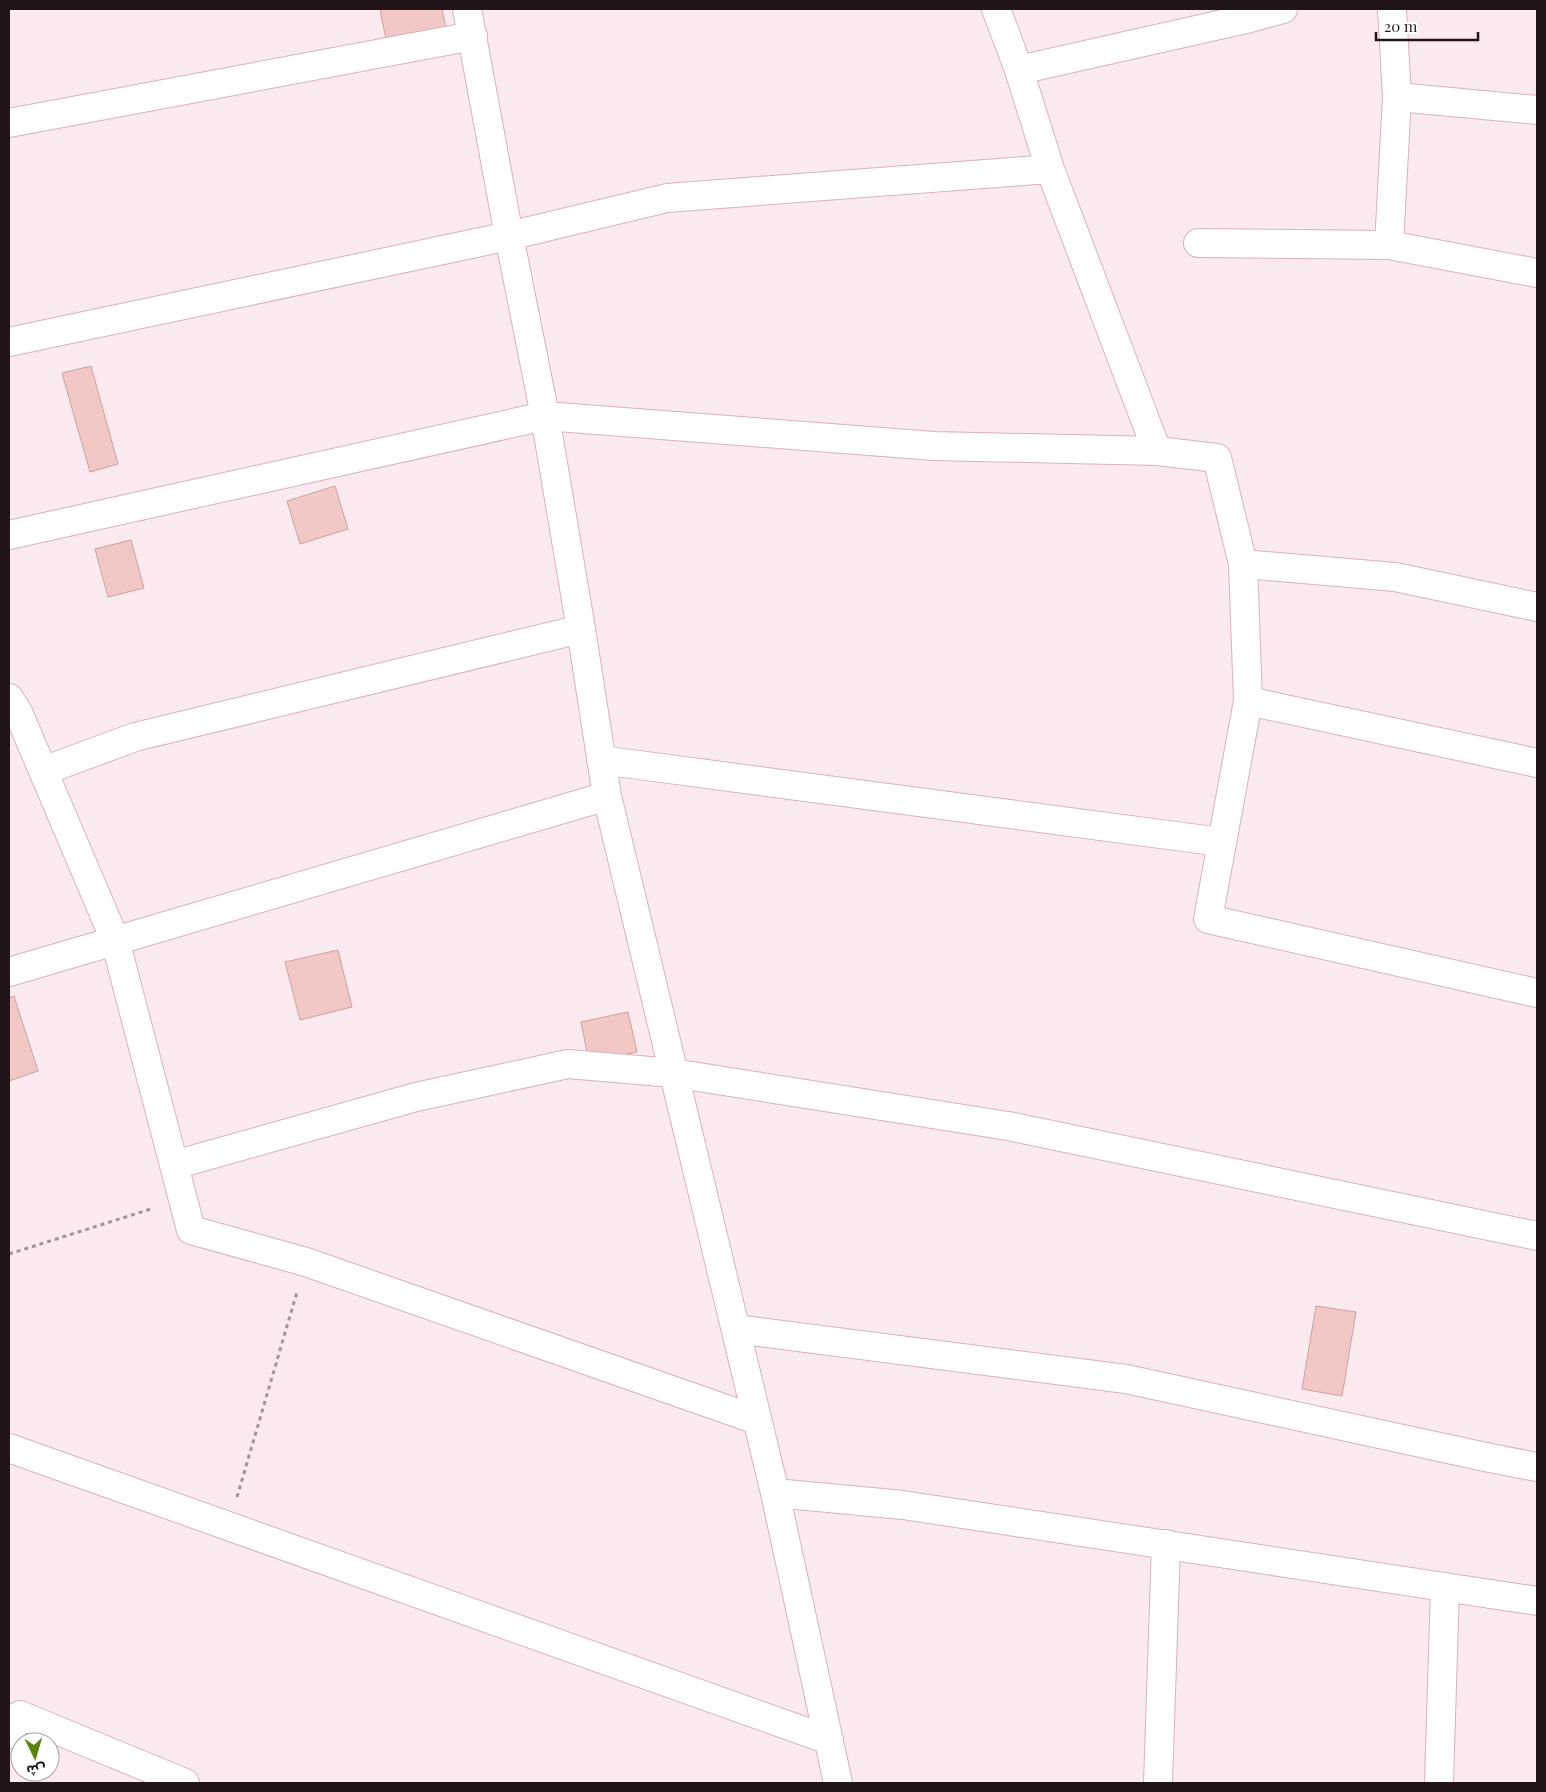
<svg xmlns="http://www.w3.org/2000/svg" width="1546" height="1792" font-family="'Playfair Display','Noto Sans Arabic',serif">
<style>
.building{fill:#f1c8c5;stroke:#caa2a0}
.lines{fill:none;stroke-linecap:round;stroke-linejoin:round}
.minor-casing{stroke:#d8b2bf;stroke-width:30}
.path{stroke:#a39499;stroke-width:3;stroke-dasharray:4 4;stroke-linecap:butt}
.minor{stroke:#fff;stroke-width:28}
</style>
<rect width="100%" height="100%" fill="#fbeaf0"/>
<!-- building -->
<path class="building" d="M386 9H442L448 38 388 49 380 10Z
M91 366 118 464 90 472 62 373Z
M335 486 348 529 300 544 287 501Z
M131 540 144 588 108 597 95 549Z
M338 950 352 1007 300 1020 285 962Z
M14 996 38 1071 9 1081V998Z
M628 1012 637 1052 589 1062 581 1022Z
M1316 1306 1356 1312 1342 1396 1302 1389Z"/>
<g class="lines">
<!-- minor casing -->
<g class="minor-casing">
<path id="minor" d="M467 9 509 236 545 416 581 629 607 796 775 1493 838 1783
M996 9 1019 70 1050 169 1157 451
M1019 70 1250 18 1283 9
M1397 97 1537 110
M9 123 473 36
M1198 243 1389 245 1537 273
M1389 245 1397 97 1392 9
M9 342 509 236 667 198 1050 169
M9 535 545 416 934 446 1157 451 1217 458 1243 564 1248 701 1208 919 1537 993
M1243 564 1395 577 1537 607
M9 698 18 712 115 940 191 1230 306 1262 757 1420
M1248 701 1537 763
M601 760 1221 842
M43 771 135 737 581 629
M9 972 607 796
M174 1165 416 1097 568 1064 673 1073 1008 1126 1537 1236
M736 1329 1126 1379 1490 1458 1537 1467
M9 1448 829 1740
M775 1493 903 1505 1537 1601
M9 1734 20 1715 185 1783
M1158 1783 1166 1544
M1439 1783 1445 1587"/>
</g>
<!-- path -->
<path class="path" d="M9 1254 154 1208
M237 1497 297 1292"/>
<!-- minor -->
<use href="#minor" class="minor"/>
</g>
<!-- border -->
<rect width="1546" height="1792" fill="none" stroke="#221519" stroke-width="20"/>
<!-- north arrow -->
<g transform="translate(35 1757) rotate(175)"><circle r="24" fill="#ffffff" stroke="#a7a1a3"/>
<path d="M0-4L9 19L0 12L-9 19Z" fill="#5a840e"/>
<text y="-8" font-size="14" font-weight="bold" text-anchor="middle" fill="#221519">ش</text>
</g>
<!-- scale -->
<path d="M1376 32v8h102v-8" fill="none" stroke="#221519" stroke-width="2.5"/>
<text x="1384" y="32" font-size="15" fill="#221519" stroke="#ffffff" stroke-width="4" paint-order="stroke">20 m</text>
</svg>
